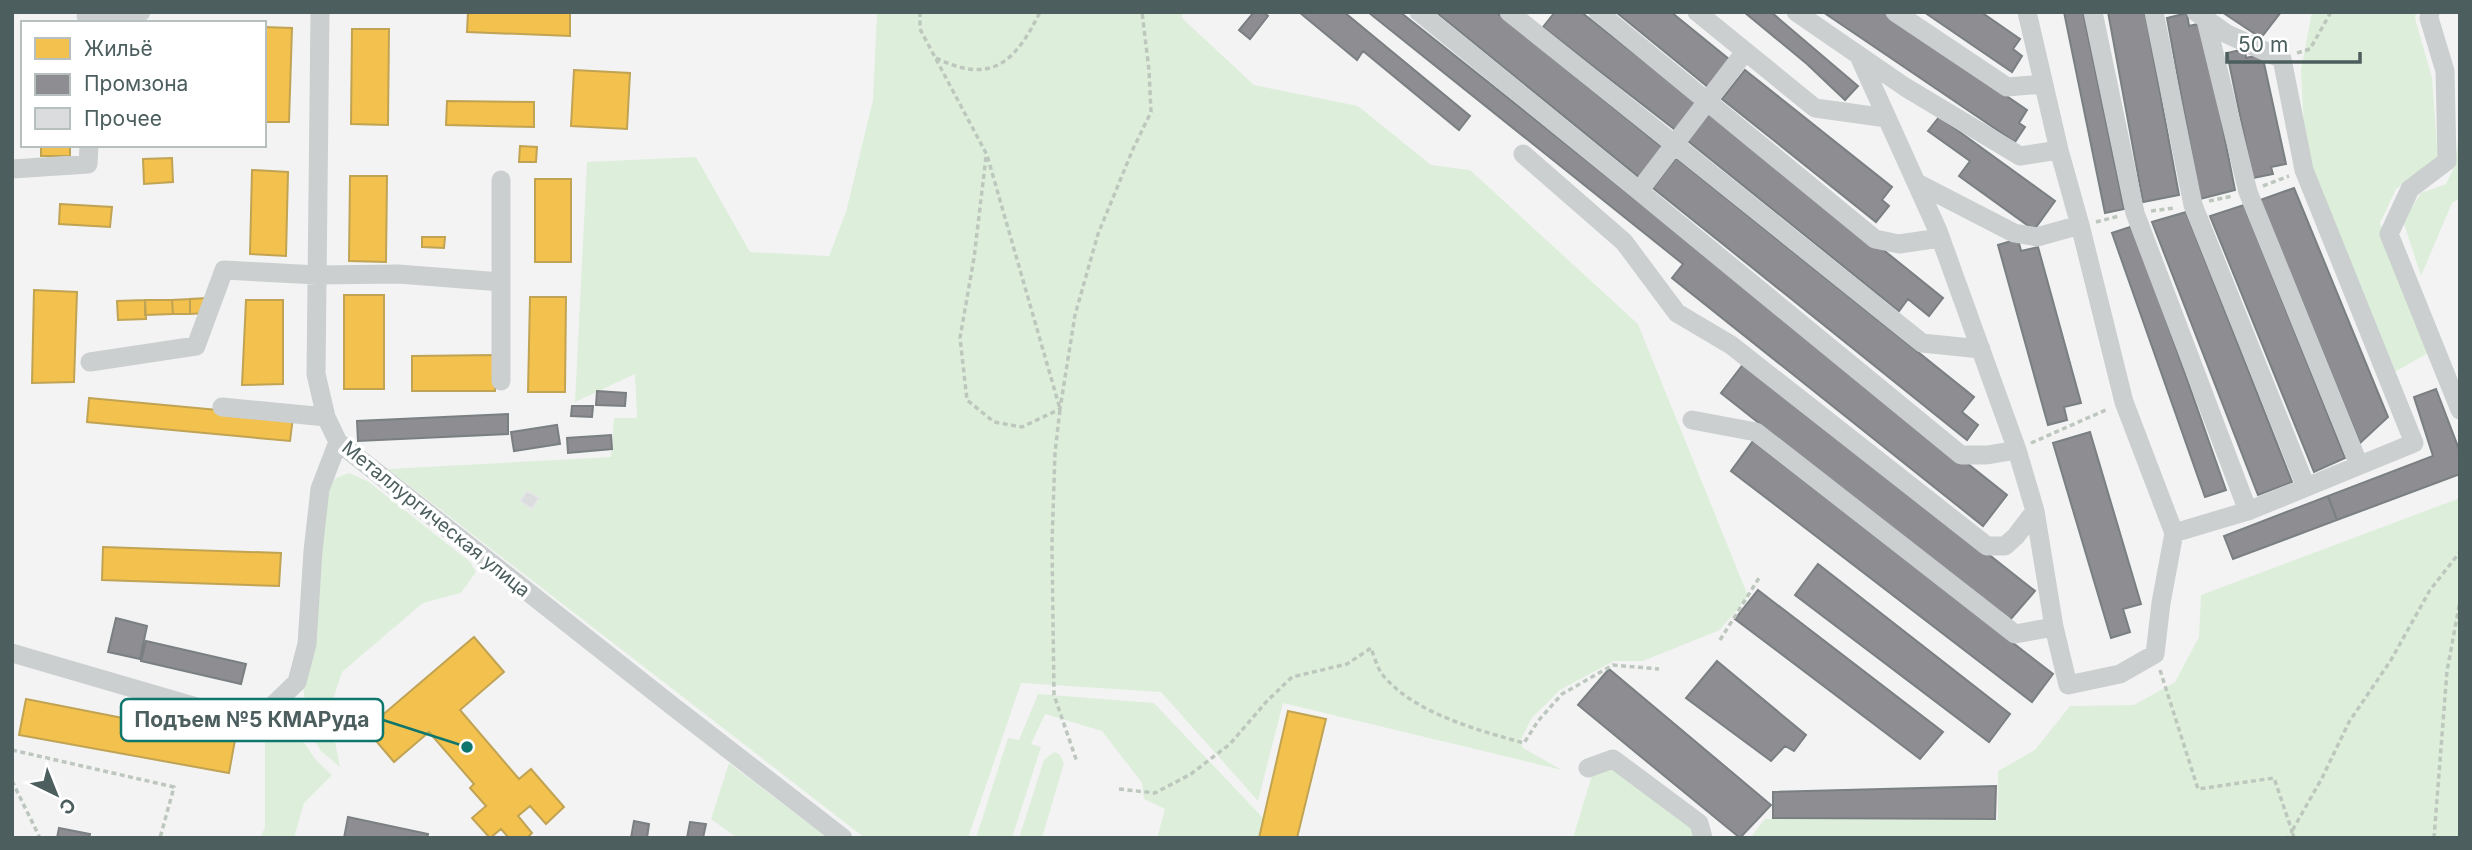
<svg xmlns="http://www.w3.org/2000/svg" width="2472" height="850" font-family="Inter,sans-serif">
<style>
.green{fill:#ddefdb}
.homes{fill:#f2c14e;stroke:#c0a353;stroke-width:2}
.industry{fill:#8d8d92;stroke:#7a7f82;stroke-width:2}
.building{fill:#dbdcdd;stroke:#e5e6e6;stroke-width:2}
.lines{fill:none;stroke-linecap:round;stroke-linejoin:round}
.path{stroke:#bdc7be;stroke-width:3.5;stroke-dasharray:5 3.5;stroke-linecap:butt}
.minor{stroke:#cbcfcf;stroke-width:19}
.labels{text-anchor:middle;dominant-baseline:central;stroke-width:7;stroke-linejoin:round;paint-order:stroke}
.street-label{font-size:19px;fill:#4c5e5e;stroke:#fff}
.leader{fill:none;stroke:#0f766e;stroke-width:2.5}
.callout-dot{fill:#0f766e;stroke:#fff;stroke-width:2.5}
.callout{fill:#fff;stroke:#0f766e;stroke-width:2.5}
.callout-label{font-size:21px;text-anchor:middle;font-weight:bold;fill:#4c5e5e}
</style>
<rect width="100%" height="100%" fill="#f4f3f4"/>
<!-- green -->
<path class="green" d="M877 12H1183L1182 18 1254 85 1358 106 1431 165 1470 170 1638 324 1748 596 1720 630 1643 661H1614L1560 690 1532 718 1520 741 1523 748 1562 770 1283 703 1258 801 1161 692 1021 683 968 838H865L388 469 611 457 614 418H637L635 374 575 402 587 162 696 157 750 252 829 256 846 212 873 100Z
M2312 12H2416L2415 18 2432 78 2438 158 2396 189 2380 223 2428 353 2393 373 2305 148 2301 70Z
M2460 120V198L2452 203 2421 276 2403 221 2421 193 2446 184 2455 165Z
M349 473 369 482 470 562 476 572 461 593 423 603 342 672 329 712 340 767 321 751 311 735 302 682 327 486 336 478Z
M2460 498V838H1750L1765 819 1998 820V771L2035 750 2070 706 2134 705 2175 682 2199 637 2201 595Z
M293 692 303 741 315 759 332 775 304 803 294 838H260L265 827V710Z
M1038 694 1154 703 1263 818 1259 838H1157L1165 809 1144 799 1142 783 1102 731 1045 714 1031 744 1041 747 1012 838H976L1008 738 1019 740Z
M1054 752 1059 754 1064 763 1042 838H1019L1044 760Z
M729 763 828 838H737L711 819Z
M1613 765 1692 829 1696 838H1573L1592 775Z"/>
<!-- homes -->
<path class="homes" d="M468 12H570V36L467 32Z
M264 27 292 28 289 122H264Z
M352 29H389L388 125 351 124Z
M574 70 630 73 627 129 571 126Z
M447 101 534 102V127L446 125Z
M41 145H70V156H41Z
M520 146 537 147 536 162H519Z
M172 158 173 182 144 184 143 159Z
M252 170 288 172 286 256 250 254Z
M350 176H387L386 262 349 261Z
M535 179H571V262H535Z
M60 204 112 207 110 227 59 224Z
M422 237H445L444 248 422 247Z
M34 290 77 292 74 382 32 383Z
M344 295H384V389H344Z
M530 297H566L565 392H528Z
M207 298V313L190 314V299Z
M190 299V314H173L172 300Z
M145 300 146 319 118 320 117 301Z
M145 300H172L173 314 145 315Z
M246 300H283V384L242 385Z
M494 355 495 391H412V356Z
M89 398 293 417 290 441 87 422Z
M103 547 281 553 279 586 102 580Z
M474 637 504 672 460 710 519 779 531 769 564 807 546 824 530 806 518 816 532 833 527 838H509L501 829 490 838 472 818 486 806 470 788 474 784 429 732 394 762 366 729Z
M26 699 235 740 229 773 19 735Z
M1288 711 1326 719 1297 838H1259Z"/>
<!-- industry -->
<path class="industry" d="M1254 12H1263L1268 16 1250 39 1239 30Z
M1299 12H1344L1470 116 1459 130 1363 51 1357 60Z
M1368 12H1400L2007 495 1983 526 1672 278 1683 264Z
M1436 12H1496L1664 149 1640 178Z
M1555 12H1581L1699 104 1678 132 1543 27Z
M1616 12H1671L1730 60 1708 87Z
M1744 12H1771L1858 86 1845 100 1807 64Z
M1823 12H1884L2027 110 2019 123 2025 127 2015 142Z
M1924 12H1981L2020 39 2013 49 2022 56 2012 72Z
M2064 12H2083L2124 209 2105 213Z
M2108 12H2145L2179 195 2143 202Z
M2222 12H2281L2261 38Z
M2187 13 2189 26 2202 23 2235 190 2200 199 2167 18Z
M2245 49 2246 58 2262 54 2286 164 2271 167 2273 174 2253 178 2227 53Z
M1745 70 1892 187 1882 200 1889 206 1876 222 1722 99Z
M1711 111 1943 298 1929 316 1908 299 1899 311 1688 141Z
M1939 117 2055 201 2034 230 1959 176 1970 161 1928 131Z
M1676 158 1974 397 1962 412 1978 425 1967 440 1653 188Z
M2294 188 2388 417 2360 443 2260 200Z
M2244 205 2345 458 2314 472 2210 216Z
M2186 212 2292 482 2258 495 2152 222Z
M2133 226 2226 490 2205 497 2112 233Z
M2018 239 2021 251 2038 247 2081 403 2064 407 2067 420 2048 425 1998 245Z
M1745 362 2035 591 2009 621 1721 393Z
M2436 389 2460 452V474L2337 520 2328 496 2433 456 2414 397Z
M597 391 626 393 625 406 596 405Z
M572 406H593L592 417 571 416Z
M508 414V434L358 441 357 421Z
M557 425 560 444 514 451 511 432Z
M2090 432 2141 604 2123 609 2130 632 2111 638 2053 443Z
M611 435 612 449 568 453 567 438Z
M1753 441 2053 674 2032 702 1731 471Z
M2328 496 2337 520 2233 559 2224 536Z
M1818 564 2010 714 1989 742 1795 595Z
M1758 590 1943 732 1920 759 1735 619Z
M116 618 147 626 140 659 108 652Z
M146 641 246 664 241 684 141 661Z
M1717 661 1806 735 1794 751 1785 746 1771 761 1686 698Z
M1609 669 1771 805 1740 838 1578 705Z
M1996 786 1995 819 1773 818V792Z
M348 817 428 834 427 838H344Z
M634 821 649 824 647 838H631Z
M690 822 706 824 703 838H687Z
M59 828 90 834 89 838H57Z"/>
<!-- building -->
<path class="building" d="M527 491 539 498 532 509 520 501Z"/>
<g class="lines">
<!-- path -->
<path class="path" d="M920 12V29L987 155 1060 409 1055 453 1052 544 1054 695 1077 762
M2297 53 2310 49 2331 12
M936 58C991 85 1015 63 1040 12
M986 157 974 258 960 338 967 400 994 422 1022 427 1060 409 1075 315 1098 234 1133 149 1151 112 1149 70 1142 12
M2263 186 2289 176
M2209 201 2233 196
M2151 211 2174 208
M2096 222 2119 216
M2031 443 2108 409
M1720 640 1759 578
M2160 670 2198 789 2274 778 2292 831 2288 838
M12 750 174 787 160 838
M12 781 40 838
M1119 789 1155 793 1191 774 1230 744 1267 701 1292 677 1347 664 1371 648C1374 656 1377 667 1382 674 1413 713 1477 730 1524 743L1538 721 1562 694 1613 665 1659 669
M2294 838 2292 831 2322 778 2349 722 2391 660 2430 590 2460 552
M2434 838 2447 671 2460 601"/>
<!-- minor -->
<path class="minor" d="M320 12 316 374 326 417 338 442 675 708 843 838
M1419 12 1639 191
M1509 12 1922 343 1981 349
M1598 12 1875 239 1899 244 1940 238
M1697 12 1815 108 1887 118
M1796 12 1905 87 2020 156 2059 150
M1895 12 2007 87 2042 84
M2093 12 2135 213 2248 511
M2154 12 2193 205 2306 487
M2430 12 2429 18 2445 71 2447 161 2410 189 2389 234 2460 410
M86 16 141 12
M2206 20 2248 192 2359 465
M1744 53 1639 191 1961 455H1987L2017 450
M1859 56 1938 231 2017 450 2035 511 2054 627 2068 685 2120 674 2155 654 2161 603 2174 533 2124 402 2080 225 2059 150 2027 12
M1523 154 1624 242 1677 313 1731 345 1987 546H2005L2016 536 2035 511
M12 169 88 164 89 145
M501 180V381
M1917 183 2014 233 2037 237 2080 225
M90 362 196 346 224 270 317 275 398 274 501 282
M222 407 326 417
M1692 420 1756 432 2015 634 2054 627
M2174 533 2248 511 2414 443 2304 170 2282 59 2227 34 2196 12
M12 653 252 723 263 715 297 682 307 644 313 551 320 489 338 442
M1588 768 1613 759 1699 823 1703 838"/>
</g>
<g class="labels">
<!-- street labels -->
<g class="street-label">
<text transform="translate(436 519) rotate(39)">Металлургическая улица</text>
</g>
</g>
<!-- callouts -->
<path class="leader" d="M467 747L383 720"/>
<circle class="callout-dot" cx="467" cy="747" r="7"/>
<rect class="callout" x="121" y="699" width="262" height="42" rx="7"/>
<g class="callout-label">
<text x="252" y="727">Подъем №5 КМАРуда</text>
</g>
<!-- border -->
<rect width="2472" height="850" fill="none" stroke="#4c5e5e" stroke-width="28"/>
<!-- legend -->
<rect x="21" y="21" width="245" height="126" fill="#ffffff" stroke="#b7bfbf" stroke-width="2"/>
<rect x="35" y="38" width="35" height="21" fill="#f2c14e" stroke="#b7bfbf" stroke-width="2"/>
<text x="84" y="56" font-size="21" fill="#4c5e5e">Жильё</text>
<rect x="35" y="74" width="35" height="21" fill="#8d8d92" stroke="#b7bfbf" stroke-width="2"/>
<text x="84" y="91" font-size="21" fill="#4c5e5e">Промзона</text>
<rect x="35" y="108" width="35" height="21" fill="#dbdcdd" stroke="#b7bfbf" stroke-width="2"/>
<text x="84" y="126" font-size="21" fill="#4c5e5e">Прочее</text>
<!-- north arrow -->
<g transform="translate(56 794) rotate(137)" stroke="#ffffff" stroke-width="5" paint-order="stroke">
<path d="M0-5L12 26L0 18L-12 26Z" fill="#4c5e5e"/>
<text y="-10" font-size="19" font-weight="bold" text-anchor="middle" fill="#4c5e5e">С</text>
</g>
<!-- scale -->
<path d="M2227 52v10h133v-10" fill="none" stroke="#4c5e5e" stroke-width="3.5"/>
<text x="2238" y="52" font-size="21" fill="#4c5e5e" stroke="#ffffff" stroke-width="5" paint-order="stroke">50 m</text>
</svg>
